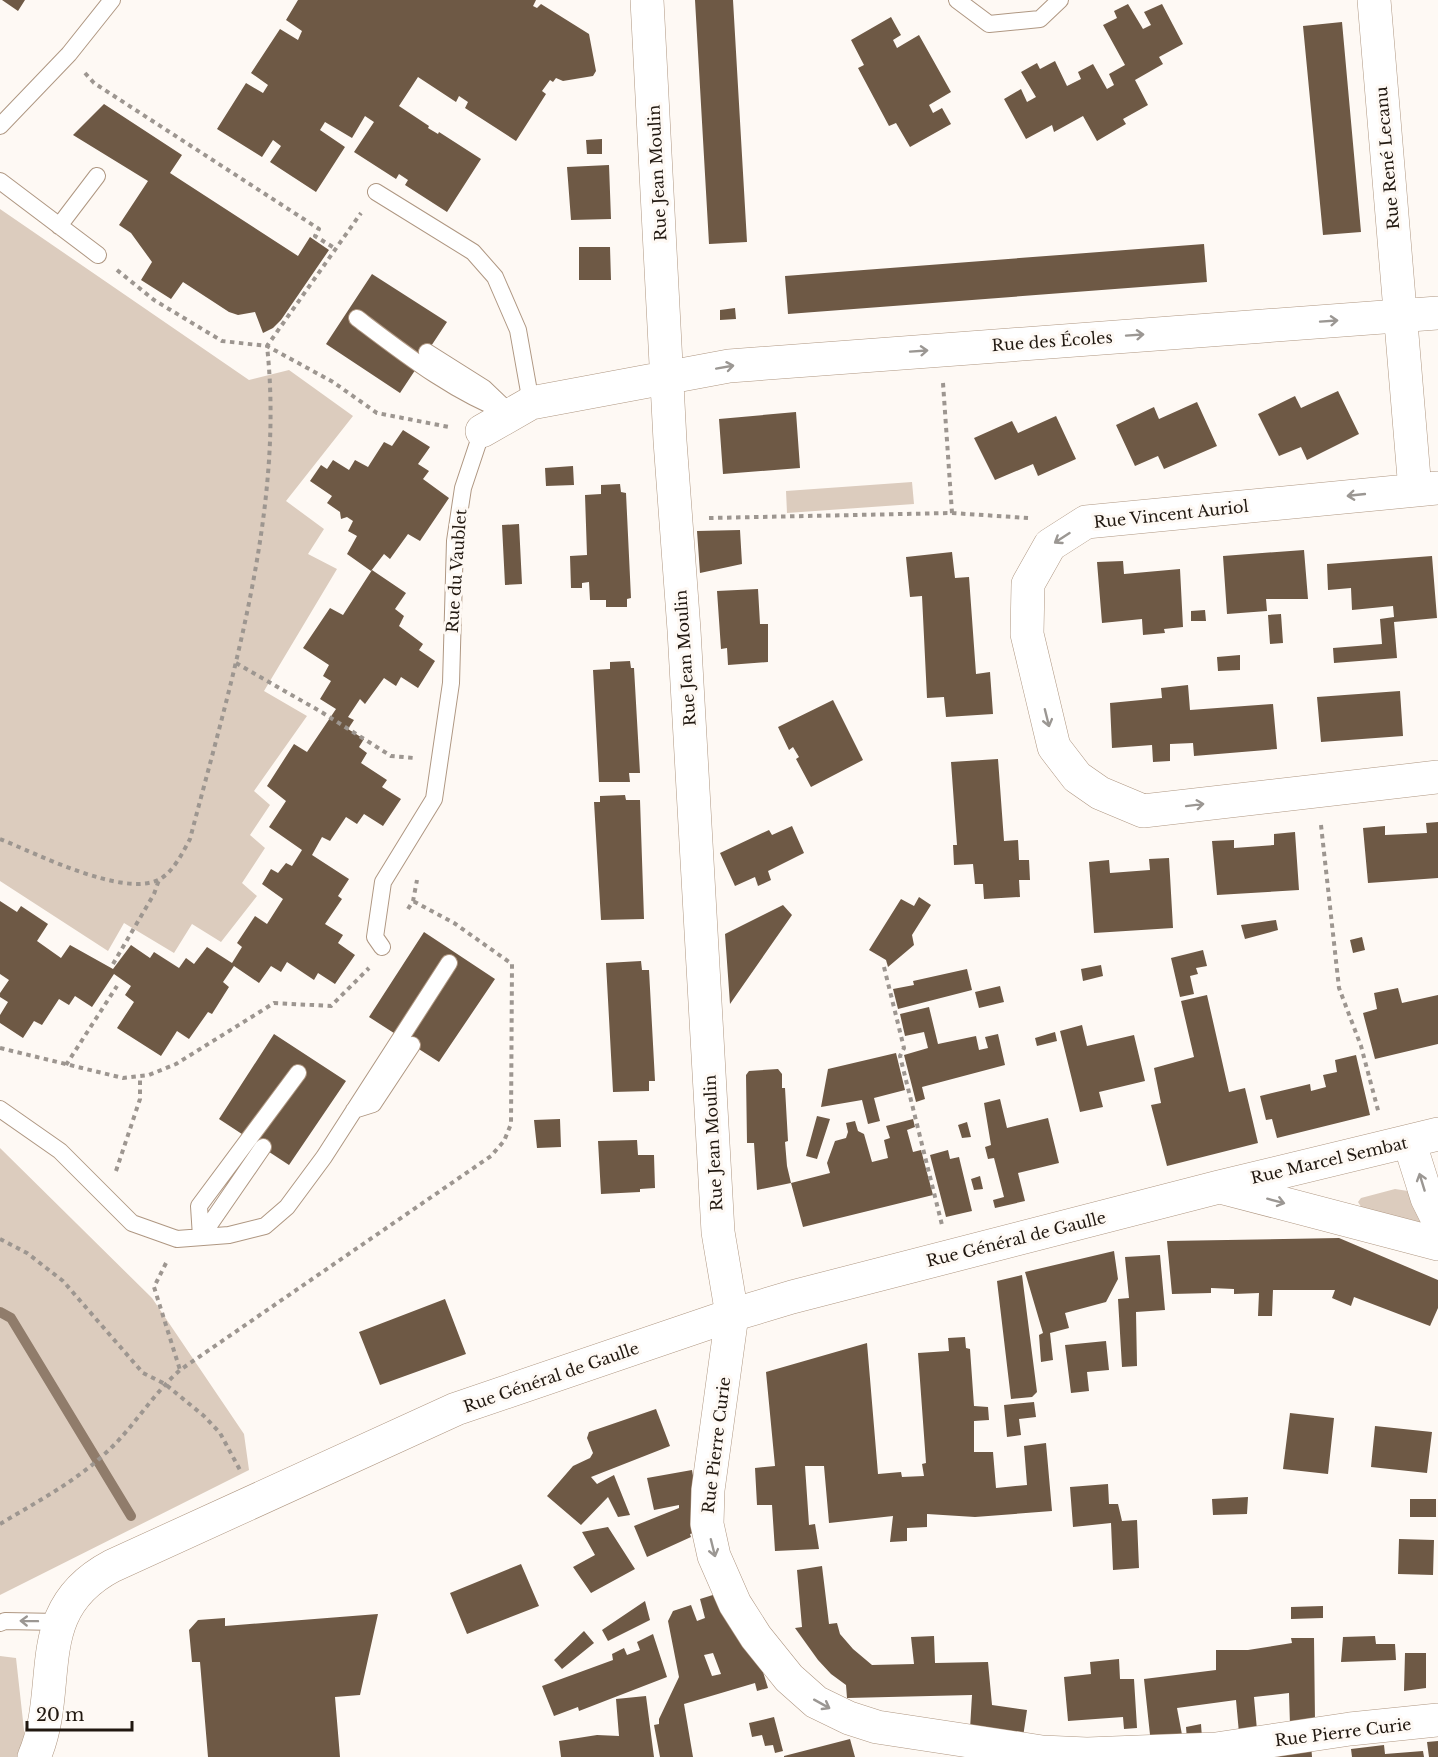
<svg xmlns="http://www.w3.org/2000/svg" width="1438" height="1757" font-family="'Libre Baskerville',serif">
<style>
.green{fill:#dcccbe}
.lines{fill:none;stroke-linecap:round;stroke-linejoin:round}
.stream{stroke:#907c6b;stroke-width:10}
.building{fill:#6e5945;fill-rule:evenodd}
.lane-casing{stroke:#af9782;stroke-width:18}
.street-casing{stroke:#af9782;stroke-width:34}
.secondary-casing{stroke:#af9782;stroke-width:34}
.path{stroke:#9d9690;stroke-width:4;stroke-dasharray:4.5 4.5;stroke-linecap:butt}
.lane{stroke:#fff;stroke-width:16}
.street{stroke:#fff;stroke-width:33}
.secondary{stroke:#fff;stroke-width:33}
.oneway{stroke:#9b9793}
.labels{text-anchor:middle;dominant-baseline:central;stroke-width:6;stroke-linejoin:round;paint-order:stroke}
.street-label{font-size:16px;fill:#211810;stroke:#fef9f4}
</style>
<rect width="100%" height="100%" fill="#fef9f4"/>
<!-- green -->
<path class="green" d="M0 209 249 380 289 370 353 416 286 501 324 529 308 554 337 569 264 691 307 716 254 791 270 805 250 835 265 848 242 883 257 896 221 942 192 924 174 953 124 923 108 951 0 881Z
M912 482 914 504 787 513 786 491Z
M0 1148 152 1298 244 1434 249 1470 0 1595Z
M1395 1189 1408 1191 1429 1225 1363 1210 1358 1202 1361 1198Z
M0 1656 16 1658 27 1757H0Z"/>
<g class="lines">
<!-- stream -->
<path class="stream" d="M0 1312 11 1318 131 1516"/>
</g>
<!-- building -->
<path class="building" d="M2 0H25L18 11Z
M298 0H536L533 6 537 8 541 4 589 34 596 71 593 76 563 81 556 78 553 82 550 80 542 91 546 94 516 141 465 108 468 102 459 96 456 102 418 77 399 106 429 126 428 128 438 134 439 132 481 159 447 212 405 185 408 180 399 174 396 179 354 152 374 122 365 116 352 138 325 122 320 130 345 147 316 192 270 162 281 146 273 140 262 157 217 129 246 83 263 93 268 85 251 73 280 29 298 40 302 31 286 20Z
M695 0H733L747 242 709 244Z
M1128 4 1143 29 1151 25 1144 12 1162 4 1183 44 1159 57 1163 64 1135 80 1148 105 1123 119 1126 124 1097 141 1083 116 1054 132 1052 125 1026 139 1004 99 1021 89 1027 102 1036 97 1021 72 1037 63 1040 69 1055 61 1067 86 1081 79 1078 72 1093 64 1107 89 1114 85 1109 74 1125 65 1103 25 1117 18 1114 11Z
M891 17 901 35 893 40 897 48 919 35 951 92 929 105 933 113 942 108 951 124 910 147 896 123 889 126 858 68 864 65 851 40Z
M1342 22 1361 232 1323 235 1303 26Z
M104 104 182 155 170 173 298 256 310 237 329 250 281 320 273 328 263 333 255 312 238 315 229 312 183 282 171 299 141 280 152 262 131 233 119 225 148 181 73 135Z
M602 139V154H587L586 140Z
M609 165 611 219 571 220 567 167Z
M1204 244 1207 282 788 314 785 276Z
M579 247H610L611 280H579Z
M372 274 447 322 400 393 326 344Z
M735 308 736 319 720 320V310Z
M1338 391 1359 434 1307 460 1301 447 1279 456 1258 414 1295 396 1301 408Z
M1197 402 1217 446 1164 469 1158 456 1135 466 1116 425 1154 407 1159 419Z
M796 412 800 468 723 474 719 419Z
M1056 416 1076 459 1038 476 1033 464 995 480 974 438 1012 421 1018 433Z
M403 430 430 447 418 464 429 471 423 479 449 498 420 541 408 534 390 559 384 554 371 571 347 554 357 536 348 531 353 521 347 517 341 519 340 512 327 503 332 496 310 481 321 465 327 469 333 460 349 470 355 460 368 467 384 442 392 446Z
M573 466 574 485 546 486 545 468Z
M620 484 621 492 626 493 631 598 627 599V607H606V600H590L589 582 582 583V588H571L570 556 587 555 585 495 601 494V485Z
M519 524 522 584 505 585 502 525Z
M740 530 742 564 700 573 697 531Z
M1304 550 1308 599H1266L1267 611 1227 614 1223 556Z
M952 552 955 578 969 577 976 674 990 672 993 714 946 717 944 697 927 698 922 596 910 597 906 557Z
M1432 556 1437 618 1394 622 1397 658 1334 663 1333 648 1382 644 1380 619 1394 617 1393 606 1352 610 1351 588 1328 590 1327 564Z
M1123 561 1124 574 1180 569 1183 627 1164 629 1165 633 1143 635 1142 619 1102 623 1097 562Z
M372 570 406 593 395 609 404 616 399 626 423 644 419 650 435 661 418 688 401 677 396 686 384 678 365 704 360 699 348 717 354 720 348 729 364 739 359 747 367 753 361 763 387 780 382 787 401 799 383 826 364 814 357 824 346 817 330 841 322 837 312 855 349 879 338 896 342 899 325 924 343 935 338 943 355 955 335 984 318 973 314 980 287 962 281 972 271 966 259 983 234 966 223 982 229 987 212 1014 208 1012 189 1039 177 1031 161 1056 117 1028 134 1002 125 995 131 986 114 974 92 1007 75 996 69 1005 59 999 42 1025 34 1021 23 1038 0 1023V1015L8 1002 0 997V993L9 980 0 974V901L17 912 21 906 48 924 37 941 61 958 70 945 113 969 131 945 150 958 154 952 179 968 186 958 194 964 207 947 232 963 242 947 237 943 255 916 267 924 283 899 262 884 271 869 278 873 286 863 292 866 302 850 269 827 286 801 267 786 294 744 307 752 336 709 320 699 331 681 323 676 329 665 303 648 330 608 343 615Z
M758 589 760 624H768V662L728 665 727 648 721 649 717 591Z
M1205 610 1206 621H1191V611Z
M1281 614 1283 643 1270 644 1268 615Z
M1240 655V670L1218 671 1217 657Z
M630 661 631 668H634L640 773H629L630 782H599L593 670 610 669V662Z
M1188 685 1190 710 1273 704 1277 749 1194 756 1193 743 1170 744V761L1153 762 1152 745 1112 748 1110 703 1162 698 1161 688Z
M1400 691 1403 736 1321 742 1317 697Z
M833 700 863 760 811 787 796 759 799 757 793 747 789 750 778 727Z
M998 759 1004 841 1018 840 1019 860H1029L1030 880H1019L1020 897 984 899 983 884H975L973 864 954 865 953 845H957L951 762Z
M625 795 626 800H640L644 919 601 920 594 802H600V796Z
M1438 822V878L1368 883 1363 828 1385 826V835L1427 833 1426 823Z
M792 826 804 853 768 871 771 880 758 886 755 877 735 886 720 853 769 830 772 835Z
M1295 832 1299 890 1217 895 1212 841 1234 840V848L1274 845V834Z
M1169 858 1173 928 1094 933 1089 862 1109 860 1110 873 1150 870 1149 859Z
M919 897 931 905 912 935 914 945 888 967 886 960 869 950 901 899 914 906Z
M783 905 792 915 730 1004 725 934Z
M1276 920 1278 930 1245 939 1241 925Z
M424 932 495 979 439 1062 369 1017Z
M1362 937 1365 950 1353 953 1350 940Z
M1203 950 1207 966 1196 968 1198 974 1190 976 1194 994 1180 997 1171 958Z
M641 961 642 970H649L655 1081H649V1091L613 1092 606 963Z
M1101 965 1103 976 1083 981 1081 969Z
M967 969 972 990 898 1009 893 989 914 985 913 981Z
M1000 986 1004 1002 979 1008 975 992Z
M1398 988 1402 1003 1438 995V1044L1375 1059 1363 1013 1377 1009 1374 993Z
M1207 995 1229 1092 1245 1088 1258 1143 1167 1166 1151 1105 1161 1103 1154 1068 1194 1057 1181 1001Z
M929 1007 938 1044 976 1036 979 1050 988 1048 985 1037 998 1034 1005 1065 922 1087 925 1099 916 1102 904 1055 928 1048 924 1032 905 1036 900 1014Z
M1082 1025 1087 1046 1134 1035 1145 1081 1099 1092 1103 1107 1080 1112 1060 1031Z
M1055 1032 1057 1041 1037 1046 1035 1038Z
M274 1034 346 1081 289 1165 219 1119Z
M896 1053 905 1090 874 1098 880 1121 868 1124 862 1100 821 1107 828 1069Z
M1356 1055 1370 1115 1277 1138 1272 1119 1266 1120 1260 1096 1310 1084 1311 1091 1326 1087 1323 1075 1337 1072 1335 1060Z
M778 1069 782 1074V1088H785L788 1141 785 1142 787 1166 791 1183 757 1190 754 1143H747L746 1075 749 1071Z
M1000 1099 1007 1128 1048 1118 1059 1163 1018 1173 1025 1201 995 1208 993 1200 1004 1197 994 1158 988 1159 985 1147 991 1145 984 1103Z
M817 1116 830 1119 817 1159 806 1156Z
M560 1119 561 1147 537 1148 534 1120Z
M913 1119 915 1127 907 1130 913 1152 921 1150 933 1195 803 1227 791 1183 830 1173 827 1163 835 1141 846 1138 848 1132 846 1123 855 1121 858 1131 864 1134 872 1162 888 1158 884 1140 890 1138 886 1126Z
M967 1122 971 1137 962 1138 958 1125Z
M637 1140 638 1155H654L655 1188 640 1189V1192L601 1194 598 1141Z
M948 1150 950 1159 959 1157 972 1211 946 1217 930 1155Z
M980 1176 983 1189 974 1190 971 1179Z
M1339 1238 1438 1280V1308L1430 1326 1354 1297 1351 1306 1332 1298 1335 1290H1273L1272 1316H1258L1259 1293 1234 1294V1289L1211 1288V1293L1172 1294 1167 1241Z
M1114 1251 1118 1279 1106 1302 1065 1313 1069 1328 1050 1333 1053 1360 1041 1362 1039 1335 1043 1333 1025 1272Z
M1160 1255 1165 1310 1136 1312 1137 1366 1122 1367 1118 1299 1129 1298 1125 1257Z
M1022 1275 1037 1392 1032 1397 1011 1399 997 1281Z
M445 1299 466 1354 380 1385 359 1332Z
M965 1337 966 1348 970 1349 974 1406 988 1407 989 1420 974 1421V1452H993L996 1488 1027 1485 1024 1446 1046 1443 1052 1511 975 1517 927 1514V1527L907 1528V1541L890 1542 893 1516 829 1523 824 1466H805L809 1525 815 1524 819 1549 775 1551 772 1505H757L755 1468 775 1466 766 1372 867 1343 878 1474 901 1472 902 1477 924 1476 922 1464 926 1463 918 1353 949 1351 948 1338Z
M1106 1341 1109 1370 1087 1372 1089 1391 1071 1393 1065 1345Z
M1034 1402 1036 1417 1019 1419 1021 1435 1007 1437 1004 1405Z
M656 1409 670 1446 591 1477 597 1484 614 1475 630 1515 618 1517 608 1497 581 1525 547 1496 573 1466 590 1458 593 1453 587 1438 589 1432Z
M1290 1413 1334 1418 1328 1474 1283 1469Z
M1375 1426 1432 1432 1427 1473 1371 1467Z
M692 1470 699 1511 697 1532 690 1534 691 1537 647 1557 634 1526 679 1508V1505L654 1510 647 1478Z
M1108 1484 1109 1504H1118L1122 1521 1137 1520 1139 1568 1113 1570 1111 1523 1073 1527 1070 1487Z
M1248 1497 1247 1514 1213 1515 1212 1499Z
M1410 1499H1436V1517H1410Z
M608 1527 635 1569 591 1593 573 1567 595 1555 582 1532Z
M1399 1539 1434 1540 1433 1575 1398 1574Z
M521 1564 539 1606 467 1634 450 1593Z
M822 1566 829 1624 837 1623 840 1634 853 1649 872 1665 914 1664 911 1637 934 1636 935 1663 988 1662 992 1705 1027 1710 1023 1737 970 1729 972 1695 847 1698 846 1685 831 1674 818 1660 795 1628 802 1627 797 1570Z
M716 1594 763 1672 768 1688 757 1691 755 1683 684 1704 693 1757H660L654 1725 659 1724V1719L679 1677 668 1621 673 1611 691 1605 697 1621 705 1618 700 1599ZM713 1653 721 1674 712 1676 704 1655Z
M645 1601 650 1620 608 1641 602 1630Z
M1323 1606V1618L1291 1619V1607Z
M378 1614 360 1695 335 1697 340 1757H208L200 1662H192L189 1630 198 1620 225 1618V1626Z
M584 1631 594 1643 562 1669 554 1660Z
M653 1634 667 1677 579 1711 578 1707 554 1716 542 1686 613 1660 612 1654 624 1648 627 1655 640 1650 637 1642Z
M1375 1636 1376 1644H1395L1396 1660 1341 1662 1343 1637Z
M1291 1638H1314L1315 1721 1290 1725 1289 1693 1254 1697 1257 1730 1239 1733 1236 1700 1177 1708 1183 1740 1151 1744 1144 1679 1216 1670V1650H1248L1292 1643Z
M1405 1653H1426V1688L1404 1691Z
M1119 1659 1120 1679H1134L1137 1728 1124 1729 1123 1717 1068 1721 1064 1677 1091 1674 1090 1662Z
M646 1696 654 1757H561L559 1741 597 1735 619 1736 616 1699Z
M774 1717 783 1751 775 1753 773 1745 765 1746 762 1735 752 1737 749 1723Z
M1201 1724 1202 1738 1187 1740 1186 1727Z
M850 1739 855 1757H784V1756Z
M1438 1741V1757H1429L1427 1742Z
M1311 1743 1312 1757H1257Z
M1384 1745 1385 1754 1423 1751 1424 1757H1352L1351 1749Z"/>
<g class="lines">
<!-- lane casing -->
<g class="lane-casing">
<path id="lane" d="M957 0 989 24 1040 19 1060 0
M0 126 69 54 112 0
M0 181 98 255
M376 192 473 252 495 277 518 330 531 403
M59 226 97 176
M357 318C406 355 453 392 511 414
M427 352 484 388 507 410
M382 947 375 937 383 882 434 799 451 683 455 541 463 488 482 431
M0 1109 60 1151 132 1223 177 1239 229 1235 265 1226 287 1207 324 1157 449 963
M354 1110 373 1104 412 1045
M201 1237 199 1206 298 1073
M201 1237 263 1147
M0 1623 5 1621 59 1622"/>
</g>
<!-- street casing -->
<g class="street-casing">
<path id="street" d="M647 0 670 441 684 630 718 1232 732 1315 708 1490 707 1524 714 1556 735 1604 756 1637 789 1678 816 1702 849 1718 877 1727 1042 1752 1087 1754 1216 1749 1350 1729 1438 1720
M1374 0 1415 490
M482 431 531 403 729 366 1438 313
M1438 488 1086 522 1050 545 1028 584 1027 634 1054 747 1077 777 1100 793 1143 811 1438 777"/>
</g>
<!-- secondary casing -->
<g class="secondary-casing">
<path id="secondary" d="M1409 1141 1427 1198 1438 1220
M1224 1188 1438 1244
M34 1757C65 1686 27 1611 112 1566L456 1409 732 1315 792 1297 1219 1187 1438 1134"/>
</g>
<!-- path -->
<path class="path" d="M85 73 94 83 319 229 315 236 336 249
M117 270 154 300 222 341 267 346 361 213
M943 383 952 513
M709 518 952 513 1028 518
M236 663 323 713 391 756 414 758
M1321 825 1339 988 1361 1046 1379 1114
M0 839C35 853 125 899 160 879 174 871 183 852 190 839 231 682 285 509 267 346L333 382 377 413 449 427
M408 909 413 901 417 880
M113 964 154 894 159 880
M884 967 904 1048 900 1056 942 1225
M0 1048 123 1078 149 1075 176 1064 274 1003 331 1006 369 968
M66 1065 117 986
M116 1171 140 1099V1076
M0 1239 27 1253 63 1281 143 1373 165 1384 204 1416 220 1433 240 1470
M166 1263 154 1287 180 1370
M0 1524C38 1501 77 1481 110 1449 135 1425 153 1394 180 1370L491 1156 504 1141 511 1124 512 964 454 923 413 901"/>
<!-- lane -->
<use href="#lane" class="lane"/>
<!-- street -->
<use href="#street" class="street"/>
<!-- secondary -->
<use href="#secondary" class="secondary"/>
</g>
<!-- one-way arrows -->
<defs><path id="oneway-shaft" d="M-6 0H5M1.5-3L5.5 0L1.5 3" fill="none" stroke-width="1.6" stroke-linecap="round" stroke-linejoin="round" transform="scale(1.5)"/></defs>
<g class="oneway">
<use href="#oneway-shaft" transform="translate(1329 321) rotate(-4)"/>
<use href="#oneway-shaft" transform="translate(1135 335) rotate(-4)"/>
<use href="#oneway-shaft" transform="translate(919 351) rotate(-4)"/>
<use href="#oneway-shaft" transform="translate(725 367) rotate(-10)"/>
<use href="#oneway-shaft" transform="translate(1356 495) rotate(174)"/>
<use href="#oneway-shaft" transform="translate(1062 538) rotate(147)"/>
<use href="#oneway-shaft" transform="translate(1047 718) rotate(76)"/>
<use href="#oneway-shaft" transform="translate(1195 805) rotate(-7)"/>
<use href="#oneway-shaft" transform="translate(1422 1182) rotate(-107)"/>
<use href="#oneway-shaft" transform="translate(1276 1201) rotate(15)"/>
<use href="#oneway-shaft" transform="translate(713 1548) rotate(76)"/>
<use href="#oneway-shaft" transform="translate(29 1621) rotate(-179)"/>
<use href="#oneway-shaft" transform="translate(822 1704) rotate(29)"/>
</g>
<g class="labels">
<!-- street labels -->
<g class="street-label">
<text transform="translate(1387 158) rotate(-95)">Rue René Lecanu</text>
<text transform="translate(657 173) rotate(-93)">Rue Jean Moulin</text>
<text transform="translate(1052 341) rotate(-4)">Rue des Écoles</text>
<text transform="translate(1171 514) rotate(-6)">Rue Vincent Auriol</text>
<text transform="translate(456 571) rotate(-86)">Rue du Vaublet</text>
<text transform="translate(685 658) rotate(-94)">Rue Jean Moulin</text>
<text transform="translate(713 1143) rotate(-93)">Rue Jean Moulin</text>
<text transform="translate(1329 1160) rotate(-13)">Rue Marcel Sembat</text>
<text transform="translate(1016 1239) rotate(-14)">Rue Général de Gaulle</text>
<text transform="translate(551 1377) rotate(-19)">Rue Général de Gaulle</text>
<text transform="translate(716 1445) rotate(-83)">Rue Pierre Curie</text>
<text transform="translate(1343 1732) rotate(-7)">Rue Pierre Curie</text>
</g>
</g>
<!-- scale -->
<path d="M27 1721v9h105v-9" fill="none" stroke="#211810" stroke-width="3"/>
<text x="36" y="1721" font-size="18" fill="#211810" stroke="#fef9f4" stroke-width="4.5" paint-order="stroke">20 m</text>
</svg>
